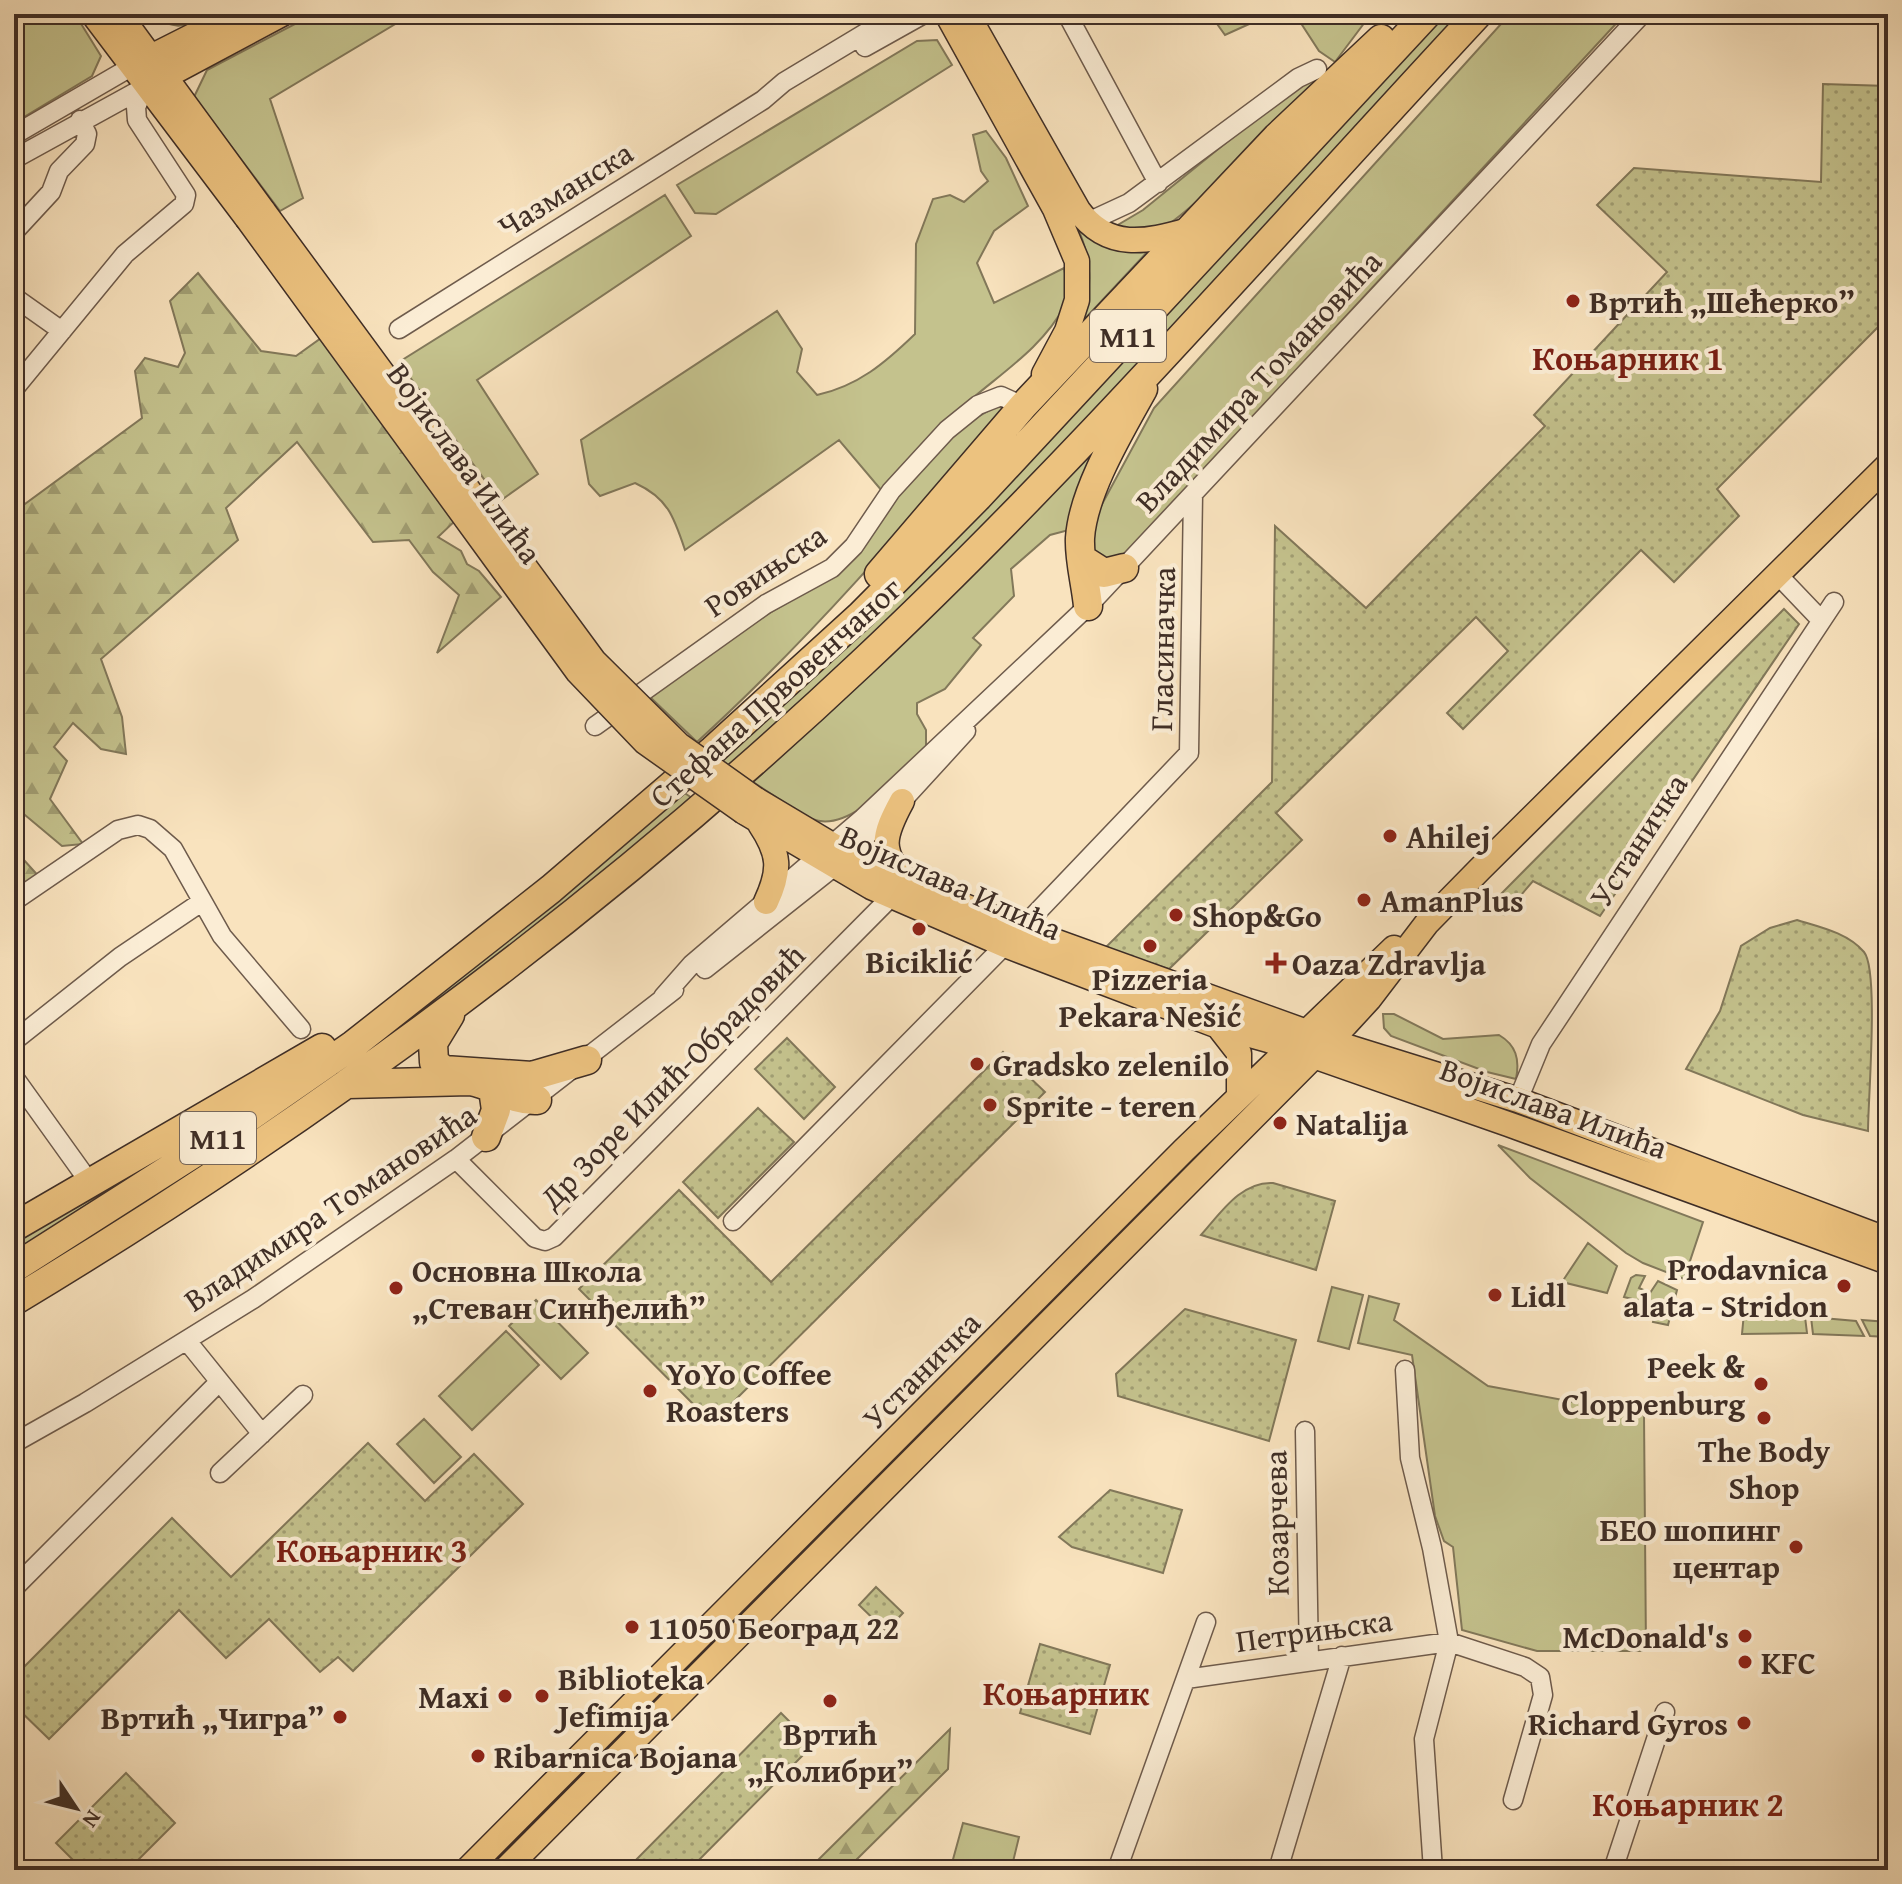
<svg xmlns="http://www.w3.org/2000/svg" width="1902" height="1884" font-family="'Gentium Book Plus',serif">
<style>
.grass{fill:#c4c28d;stroke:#82785a;stroke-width:2}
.forest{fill:url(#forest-firs);stroke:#82785a;stroke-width:2}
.park{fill:url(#park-dots);stroke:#82785a;stroke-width:2}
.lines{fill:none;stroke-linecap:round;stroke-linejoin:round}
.minor-casing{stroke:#6e5b4c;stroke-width:21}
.major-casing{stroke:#3f2e26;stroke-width:27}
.highway-casing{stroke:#3f2e26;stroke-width:31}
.minor{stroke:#fbedd5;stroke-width:18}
.major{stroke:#ecc27f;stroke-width:24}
.highway{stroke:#ecc27f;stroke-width:28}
.major-bridge-casing{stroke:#3f2e26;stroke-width:27;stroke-linecap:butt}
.major-bridge{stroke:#ecc27f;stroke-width:24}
.poi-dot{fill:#8f2418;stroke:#fbedd5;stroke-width:3}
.labels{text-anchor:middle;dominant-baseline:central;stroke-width:8;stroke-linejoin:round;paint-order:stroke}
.shield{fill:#fbedd5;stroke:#77675a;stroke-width:2}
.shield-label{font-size:30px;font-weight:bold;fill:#3f2e26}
.street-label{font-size:32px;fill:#3f2e26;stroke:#fbedd5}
.poi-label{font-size:32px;font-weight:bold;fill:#3f2e26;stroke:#fbedd5;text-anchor:start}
.neighbourhood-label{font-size:34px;font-weight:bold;fill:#7a1f14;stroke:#fbedd5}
</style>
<defs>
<pattern id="forest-firs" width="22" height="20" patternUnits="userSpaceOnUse" patternTransform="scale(2)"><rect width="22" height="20" fill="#c4c28d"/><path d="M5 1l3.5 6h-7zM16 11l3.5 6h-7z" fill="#a19e73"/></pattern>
<pattern id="park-dots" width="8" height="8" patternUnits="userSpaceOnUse" patternTransform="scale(2)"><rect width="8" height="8" fill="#c4c28d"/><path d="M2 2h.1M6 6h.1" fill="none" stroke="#a19e73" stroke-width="1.8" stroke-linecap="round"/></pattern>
</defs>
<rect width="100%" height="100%" fill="#f9e3be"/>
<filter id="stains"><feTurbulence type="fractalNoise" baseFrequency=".0025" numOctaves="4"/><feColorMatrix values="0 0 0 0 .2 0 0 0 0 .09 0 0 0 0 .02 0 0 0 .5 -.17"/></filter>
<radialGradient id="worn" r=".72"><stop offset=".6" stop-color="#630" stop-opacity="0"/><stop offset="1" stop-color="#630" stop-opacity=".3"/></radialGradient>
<!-- grass -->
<path class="grass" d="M14 14H75L101 56 92 76 14 123Z
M314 14H412L270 99 303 198 280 211 194 97 207 70Z
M1210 14H1258V20L1225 35Z
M1295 14H1371L1335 62 1319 51Z
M1441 14H1465L965 550 733 769 719 759 1067 418Z
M1510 14H1625L1116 565 1088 554 1087 532 1154 408Z
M937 40 952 65 716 214 695 213 677 185 917 41Z
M1307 77 1313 80V84C1288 111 1182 225 1154 232 1142 235 1123 230 1111 229L1143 210Z
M986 131 1006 158 1028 206 994 231 977 263 994 303 1064 268C1066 279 1070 294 1065 305 1045 344 1006 370 974 397 941 426 912 459 882 491L839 440 685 550C674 517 668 498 635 483L600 496 589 484 581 440 777 311 802 349 797 372 817 395C858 386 885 363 915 334L916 244 933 199 950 195 964 202 988 181 981 171 973 135Z
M665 195 691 236 477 380 538 474 500 501 399 362Z
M1076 224 1149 250 1082 322C1093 285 1092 259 1076 224Z
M999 405 1005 410C907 526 810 639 697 742L649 696 763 617 841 571 855 558 886 508 917 473 966 423Z
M1108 438 1069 530 1050 535 1011 569 1014 596 973 638 981 645 945 689 917 703V714L926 730V750C900 773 850 835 812 819 792 809 772 794 753 782L919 628Z
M680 790 698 802 485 971 228 1153 14 1286V1272L98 1223Z
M1383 1014H1394L1443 1039 1499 1035C1516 1045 1520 1059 1516 1079L1487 1072 1391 1036 1384 1028Z
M1498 1145 1703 1222 1684 1279 1643 1263 1626 1253 1530 1178Z
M120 1184 15 1251H14V1240Z
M1588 1243 1617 1266 1607 1293 1562 1282Z
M1636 1275 1645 1276 1639 1288 1650 1293 1658 1281 1677 1290 1668 1325 1653 1322 1657 1305 1624 1297 1631 1278Z
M1332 1287 1363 1295 1349 1349 1318 1341Z
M1369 1296 1399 1304 1394 1320 1488 1386 1644 1415 1646 1651H1537L1462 1630 1453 1547 1444 1541 1435 1516 1412 1355 1358 1343Z
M536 1300 588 1353 561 1379 509 1326Z
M1744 1313 1805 1317 1807 1333 1742 1334Z
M1811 1317 1856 1321 1864 1336 1813 1334Z
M1862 1320 1888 1322 1886 1337 1870 1336Z
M506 1331 539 1365 472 1430 439 1396Z
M424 1419 461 1457 434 1483 397 1444Z
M963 1823 1019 1837 1011 1870H979L952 1863Z"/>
<!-- forest -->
<path class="forest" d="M198 273 261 351 296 356 324 336 457 519 438 537 461 551 467 564 479 571 501 597 437 653 459 595 433 572 409 540 373 542 297 442 226 508 238 540 101 659 122 717 126 754 101 749 73 723 54 747 67 761 50 799 83 844 62 846 19 810 14 814V512L142 418 135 371 145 358 178 367 185 353 170 301Z
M14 849 43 881 14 901Z
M950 1729 948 1769 846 1870H808Z"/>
<!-- park -->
<path class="park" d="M149 14H210C181 28 177 31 149 14Z
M1823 84 1888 86 1882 323 1717 489 1739 516 1674 582 1641 550 1463 729 1447 713 1508 651 1476 617 1276 813 1302 840 1169 969 1105 948 1272 782 1275 526 1366 608 1545 426 1534 415 1667 272 1597 205 1634 168 1821 182Z
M1784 609 1799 624 1600 916 1533 881 1504 915 1490 905Z
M1797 920C1820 927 1848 933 1864 952 1879 970 1868 1100 1868 1131L1803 1115 1686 1069 1720 1011 1741 946 1770 928Z
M787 1038 835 1087 804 1119 755 1069Z
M1003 1052 1045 1092 712 1423 579 1289 679 1190 771 1282Z
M758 1108 794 1142 718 1218 683 1182Z
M1273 1183 1335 1201 1316 1270 1201 1235C1220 1214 1241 1181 1273 1183Z
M1185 1309 1296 1340 1269 1441 1118 1396 1116 1374Z
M368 1443 425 1501 474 1454 523 1504 353 1671 338 1657 320 1672 269 1619 226 1658 179 1610 49 1739 14 1705V1677L172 1518 231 1577Z
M1110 1490 1182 1510 1163 1573 1072 1547 1059 1537Z
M876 1587 903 1613 886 1631 859 1605Z
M1040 1644 1110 1665 1090 1734 1020 1713Z
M781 1713 813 1745 689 1870H626Z
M126 1773 175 1823 128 1870H83L56 1843Z"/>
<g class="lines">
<!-- minor casing -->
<g class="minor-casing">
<path id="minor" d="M1067 14 1158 183
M865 47 924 14
M14 135 131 67
M14 159 145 87
M1088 222 1129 203 1298 78 1317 69
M14 232 51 192 59 171 85 144 87 134 80 120
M14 297 62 331
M399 329 763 100 784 82 897 14
M14 389 125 254 184 204 186 195 137 120 136 107 145 87
M1778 575 1821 620
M595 726 766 604 832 568 854 546 891 491 947 430 978 405 1001 396 1023 406
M14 901 118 830 138 825 150 829 173 849 222 936 301 1029
M1021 929 1189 753 1193 494
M705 969 835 866 902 801 966 731
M663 997 692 964 863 818 1088 606 1642 14
M14 1041 120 957 200 903
M14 1077 90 1183
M1518 1100 1541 1044 1834 602
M456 1159 535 1238 545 1241 554 1237 891 897
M733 1221 1005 945
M187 1341 262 1434
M1405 1370 1410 1458 1432 1548 1449 1642 1424 1739 1433 1870
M1305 1431 1309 1661
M14 1443 85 1403 253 1299 456 1159 674 990
M220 1473 303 1395
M14 1588 218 1383
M1186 1679 1449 1642 1525 1667 1540 1677 1543 1695 1513 1800
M1117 1870 1206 1622
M1278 1870 1342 1656
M1613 1870 1665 1712"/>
</g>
<!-- major casing -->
<g class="major-casing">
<path id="major" d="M93 14 247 218
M119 14 264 212
M947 14 1055 209 1077 261V300L1067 331 1044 374
M967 14 1078 210C1108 251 1146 242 1189 230
M137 64 236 14
M151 84 282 14
M755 799 869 867 1021 929 1351 1048 1518 1100 1888 1240
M902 801C883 836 878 852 908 882
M744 812 871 887 1005 945 1218 1026 1268 1040 1508 1124 1888 1262
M760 824C780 854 781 870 766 902
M1218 1026 1239 1053V1096
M467 1870 1184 1150 1394 948
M505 1870 1346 1024 1369 999 1427 923 1480 869 1888 465"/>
</g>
<!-- highway casing -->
<g class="highway-casing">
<path id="highway" d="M1082 559 1104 573 1124 568
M879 574 1023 406 1277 137 1381 39
M1088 606C1086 584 1079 560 1080 538 1083 491 1121 429 1143 389
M450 1015 433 1043 434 1062 444 1070 532 1076 587 1060
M348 1084 470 1081C494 1085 511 1101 537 1100
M486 1137 496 1110 493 1089
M14 1227 322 1048
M14 1268 229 1131 353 1045 551 889 713 750 861 615 978 497 1427 14
M14 1301C318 1118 603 907 862 663 1079 459 1275 232 1478 14"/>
</g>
<!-- minor -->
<use href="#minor" class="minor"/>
<!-- major -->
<use href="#major" class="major"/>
<!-- highway -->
<use href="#highway" class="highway"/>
<!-- major-bridge casing -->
<g class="major-bridge-casing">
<path id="major-bridge" d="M264 212 594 661 679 745 755 799
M247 218 578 672 645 742 744 812"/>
</g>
<!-- major-bridge -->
<use href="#major-bridge" class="major-bridge"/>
</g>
<!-- markers -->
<g class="poi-dot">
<circle cx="1573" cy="301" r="8"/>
<circle cx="1390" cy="836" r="8"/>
<circle cx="1364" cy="900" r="8"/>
<circle cx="1176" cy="915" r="8"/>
<circle cx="919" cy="929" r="8"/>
<circle cx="1150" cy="946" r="8"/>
<path d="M1272 951h8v8h8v8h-8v8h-8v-8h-8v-8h8z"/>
<circle cx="977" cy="1064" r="8"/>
<circle cx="990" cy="1105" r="8"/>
<circle cx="1280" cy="1123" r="8"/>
<circle cx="1844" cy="1286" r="8"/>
<circle cx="396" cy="1288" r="8"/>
<circle cx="1495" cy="1295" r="8"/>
<circle cx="1761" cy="1384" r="8"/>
<circle cx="650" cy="1391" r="8"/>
<circle cx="1764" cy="1418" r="8"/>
<circle cx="1796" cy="1547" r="8"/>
<circle cx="632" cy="1627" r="8"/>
<circle cx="1745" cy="1636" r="8"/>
<circle cx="1745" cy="1662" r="8"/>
<circle cx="505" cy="1696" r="8"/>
<circle cx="542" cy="1696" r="8"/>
<circle cx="830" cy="1701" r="8"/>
<circle cx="340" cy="1717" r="8"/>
<circle cx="1744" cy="1723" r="8"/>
<circle cx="478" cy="1756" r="8"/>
</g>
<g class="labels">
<!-- shield labels -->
<g class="shield">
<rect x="1090" y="310" width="76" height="52" rx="6"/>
<rect x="180" y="1112" width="76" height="52" rx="6"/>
</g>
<g class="shield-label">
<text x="1128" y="336">M11</text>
<text x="218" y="1138">M11</text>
</g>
<!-- street labels -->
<g class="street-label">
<text transform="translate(565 189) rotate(-32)">Чазманска</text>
<text transform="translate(1258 381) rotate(-47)">Владимира Томановића</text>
<text transform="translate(465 463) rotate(54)">Војислава Илића</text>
<text transform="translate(765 570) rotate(-34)">Ровињска</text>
<text transform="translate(1162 649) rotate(-89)">Гласиначка</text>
<text transform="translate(775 692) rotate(-42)">Стефана Првовенчаног</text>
<text transform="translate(1638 840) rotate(-57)">Устаничка</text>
<text transform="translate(951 882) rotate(24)">Војислава Илића</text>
<text transform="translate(672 1076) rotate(-45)">Др Зоре Илић-Обрадовић</text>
<text transform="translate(1554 1108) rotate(20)">Војислава Илића</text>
<text transform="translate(330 1207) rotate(-34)">Владимира Томановића</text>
<text transform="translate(921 1370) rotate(-45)">Устаничка</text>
<text transform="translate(1276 1523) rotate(-91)">Козарчева</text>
<text transform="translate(1314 1630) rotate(-8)">Петрињска</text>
</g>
<!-- poi labels -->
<g class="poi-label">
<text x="1589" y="301">Вртић „Шећерко”</text>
<text x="1406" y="836">Ahilej</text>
<text x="1380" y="900">AmanPlus</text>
<text x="1192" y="915">Shop&amp;Go</text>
<text x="919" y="961" text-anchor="middle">Biciklić</text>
<text x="1292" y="963">Oaza Zdravlja</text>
<text x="1150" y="978" text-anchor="middle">Pizzeria<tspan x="1150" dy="37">Pekara Nešić</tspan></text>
<text x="993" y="1064">Gradsko zelenilo</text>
<text x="1006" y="1105">Sprite - teren</text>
<text x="1296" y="1123">Natalija</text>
<text x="1828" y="1268" text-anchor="end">Prodavnica<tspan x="1828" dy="37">alata - Stridon</tspan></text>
<text x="412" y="1270">Основна Школа<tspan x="412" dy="37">„Стеван Синђелић”</tspan></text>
<text x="1511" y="1295">Lidl</text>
<text x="1745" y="1366" text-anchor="end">Peek &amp;<tspan x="1745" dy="37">Cloppenburg</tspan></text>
<text x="666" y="1373">YoYo Coffee<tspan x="666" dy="37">Roasters</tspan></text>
<text x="1764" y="1450" text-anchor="middle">The Body<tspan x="1764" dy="37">Shop</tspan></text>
<text x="1780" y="1529" text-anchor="end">БЕО шопинг<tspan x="1780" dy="37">центар</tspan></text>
<text x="648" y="1627">11050 Београд 22</text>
<text x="1729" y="1636" text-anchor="end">McDonald's</text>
<text x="1761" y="1662">KFC</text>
<text x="558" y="1678">Biblioteka<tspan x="558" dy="37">Jefimija</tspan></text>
<text x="489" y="1696" text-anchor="end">Maxi</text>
<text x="324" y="1717" text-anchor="end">Вртић „Чигра”</text>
<text x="1728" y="1723" text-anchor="end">Richard Gyros</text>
<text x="830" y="1733" text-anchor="middle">Вртић<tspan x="830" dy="37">„Колибри”</tspan></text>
<text x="494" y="1756">Ribarnica Bojana</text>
</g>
<!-- neighbourhood labels -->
<g class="neighbourhood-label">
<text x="1628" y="357">Коњарник 1</text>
<text x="372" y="1549">Коњарник 3</text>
<text x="1066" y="1692">Коњарник</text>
<text x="1688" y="1803">Коњарник 2</text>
</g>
</g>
<!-- margin -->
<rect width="1902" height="1884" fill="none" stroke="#f9e3be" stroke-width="48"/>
<rect x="16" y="16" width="1870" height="1852" fill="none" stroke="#3f2e26" stroke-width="4"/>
<rect x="24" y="24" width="1854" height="1836" fill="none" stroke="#3f2e26" stroke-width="2"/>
<!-- north arrow -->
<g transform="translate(76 1808) rotate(125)" stroke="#fbedd5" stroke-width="6" paint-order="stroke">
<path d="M0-6L14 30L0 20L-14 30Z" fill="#3f2e26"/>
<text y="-12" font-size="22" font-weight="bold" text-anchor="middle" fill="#3f2e26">N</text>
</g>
<rect width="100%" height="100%" filter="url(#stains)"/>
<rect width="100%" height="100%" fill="url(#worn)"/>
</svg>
